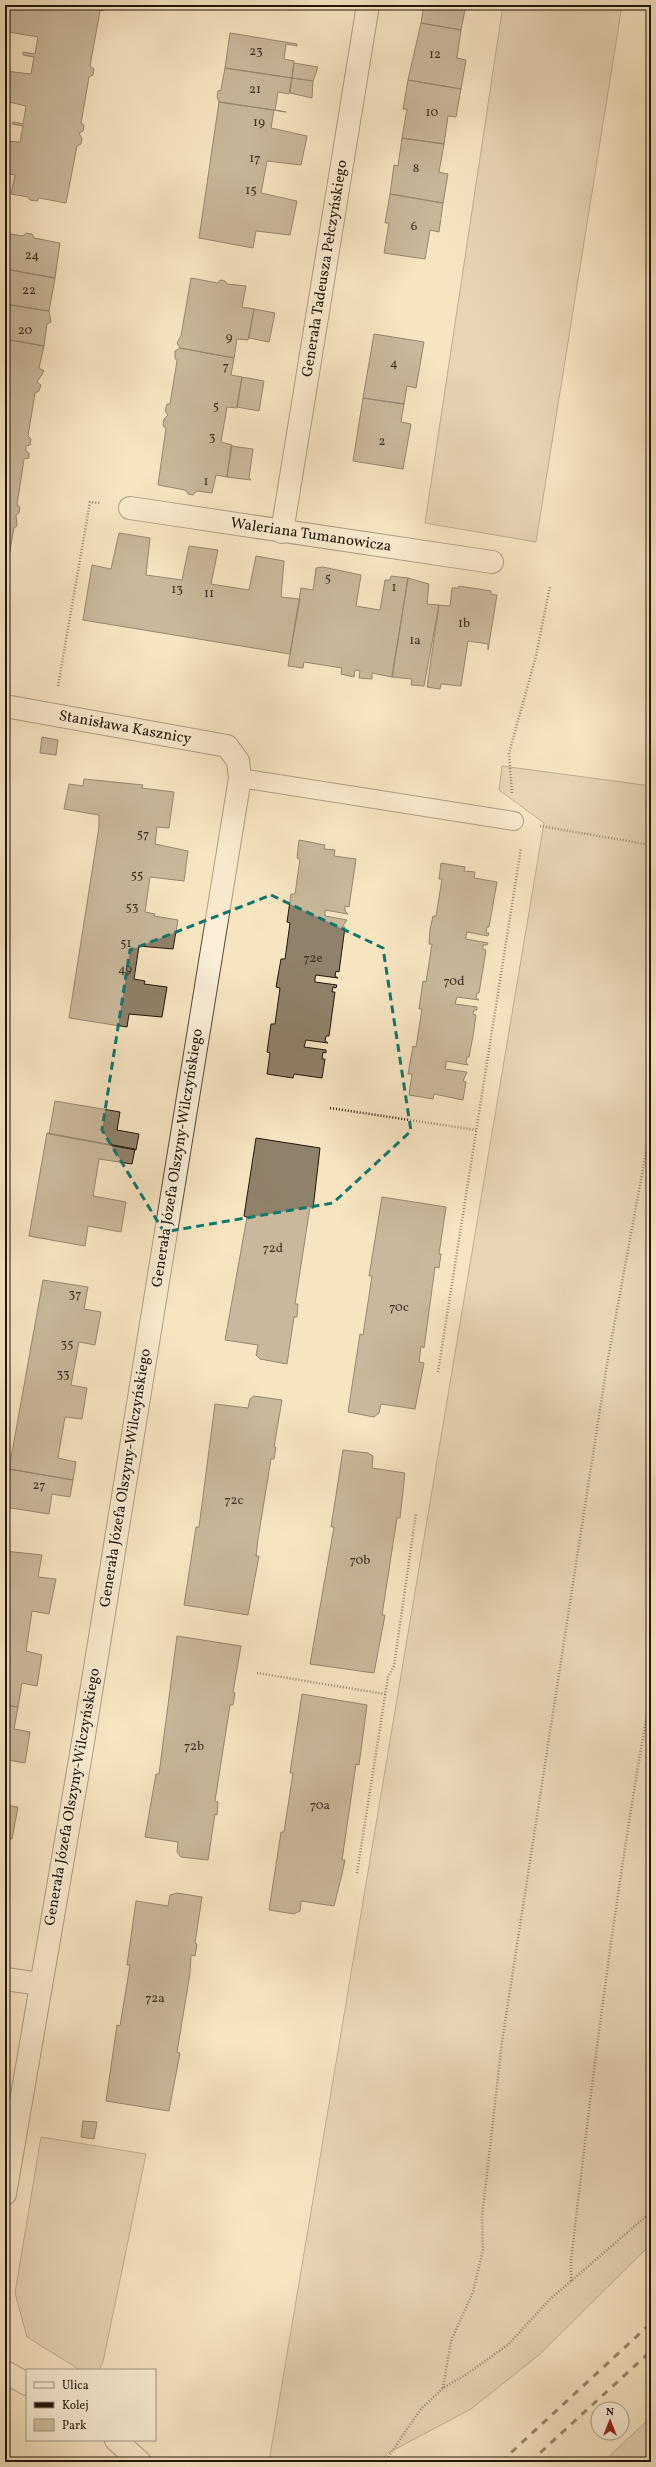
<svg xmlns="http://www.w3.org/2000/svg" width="656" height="2467" font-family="Vollkorn,serif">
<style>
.green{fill:#d2c2a3;stroke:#796c56}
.building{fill:#90816a;stroke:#20150a}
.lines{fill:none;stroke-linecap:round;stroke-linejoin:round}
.service-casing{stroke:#564938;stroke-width:20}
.minor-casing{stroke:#564938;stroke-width:24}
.path{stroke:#20150a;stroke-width:2.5;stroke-dasharray:1 2;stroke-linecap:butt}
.service{stroke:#faeed7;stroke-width:18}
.minor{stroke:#faeed7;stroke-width:22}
.rail{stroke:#20150a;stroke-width:3;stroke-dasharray:7 7;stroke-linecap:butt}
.marked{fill:none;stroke:#0f766e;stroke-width:3;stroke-dasharray:8 5;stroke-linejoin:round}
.labels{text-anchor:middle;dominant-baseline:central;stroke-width:3.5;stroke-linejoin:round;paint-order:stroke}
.number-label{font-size:13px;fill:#3c3022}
.street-label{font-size:15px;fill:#20150a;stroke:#faeed7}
</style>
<rect width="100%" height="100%" fill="#f7e5c2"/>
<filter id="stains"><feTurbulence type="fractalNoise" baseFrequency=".005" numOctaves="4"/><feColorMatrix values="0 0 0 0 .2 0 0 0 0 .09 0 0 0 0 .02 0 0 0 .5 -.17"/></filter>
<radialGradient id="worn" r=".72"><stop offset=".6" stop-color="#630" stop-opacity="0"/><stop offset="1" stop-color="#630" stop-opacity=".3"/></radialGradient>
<!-- green -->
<path class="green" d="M503 5H622L536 542 425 523Z
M502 766 651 786V2244L539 2355 471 2409 388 2453 379 2462H269L544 823 499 790Z
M41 2137 146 2154 103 2362 99 2370H80L27 2337 15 2293Z
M651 2417V2462H603Z"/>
<!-- building -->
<path class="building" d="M11 5H105L104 10 100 11 90 66 94 69 93 75 89 77 81 123 84 125 83 131 79 133 82 139 81 144 77 146 66 203 39 198 37 201 30 200 28 197 11 194 15 175 5 173V141L20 142 23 126 12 124 13 122 23 124 26 106 5 101V71L31 74 34 57 23 55V52L35 54 38 37 9 32V34L6 33Z
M424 5H466L461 30 421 23Z
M421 23 461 30 457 58 466 60 461 89 408 80Z
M230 33 297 44V46L286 44 284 59 294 61 292 78 225 68Z
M294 63 318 67 313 81 292 78Z
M225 68 292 78 289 94 278 92 275 110 286 112 219 102 217 97 218 91 221 90Z
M292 78 313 81 312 98 290 93Z
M408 80 461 89 456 117 448 116 444 144 402 138 407 109H403Z
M219 102 274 110 271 128 307 136 301 165 267 161 261 193 297 201 290 235 256 231 253 248 199 238Z
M402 138 444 144 439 172 448 174 443 203 390 194 394 165 398 166Z
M390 194 443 203 439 232 430 230 425 259 384 253 389 223H385Z
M5 233 23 236 26 233 32 234 34 238 60 243 55 278 5 269Z
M5 269 55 278 49 311 5 304Z
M191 278 218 283 220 280 225 281 227 284 246 286 242 307 254 309 248 340 237 339 234 358 180 348 177 343 181 336Z
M5 304 49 311 51 322 47 324 44 346 5 339Z
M254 309 275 313 269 342 249 338Z
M374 334 424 342 416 388 407 386 404 404 363 398Z
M5 339 44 346 39 368 44 371 37 382 41 385 39 391 35 393 28 436 31 439 30 445 26 446V451L29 453V458L24 459 17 505 20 507 19 513 16 515 17 526 14 528 6 573 9 576 8 581 5 582Z
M180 348 234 358 231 375 242 377 237 408 227 407 221 442 232 445 227 477 216 475 212 493 197 491 193 495 188 494 185 490 158 485 166 428 163 426 164 419 168 415 165 411 167 404H170L177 361 175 358V351Z
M242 377 264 381 259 411 237 407Z
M363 398 404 404 401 422 411 424 403 469 353 461Z
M231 446 253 449 249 478 251 480 227 477Z
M119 533 150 538 146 575 182 580 189 546 218 550 211 584 249 590 256 556 284 561 281 597 300 599 290 654 83 620 92 565 111 569Z
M323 567 361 575 356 606 380 610 385 580H390L391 576 408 578 392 677 372 673V679L359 678 360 671 355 670 354 677 341 674 342 668 304 662 303 668 288 666 301 588 313 590 316 568Z
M408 578 429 584 427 604 439 605 424 686 411 685 412 679 392 677Z
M459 586 491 591V594L497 595 488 650V644L468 641 461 686 441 684 440 689 427 687 439 605 450 606 452 588H458Z
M42 737 58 740 56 755 40 753Z
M84 779 143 785 142 788 174 792 169 828 157 827 155 844 188 851 184 881 150 877 145 912 155 914 154 916 178 920 173 949 139 946 134 979 145 981 144 984 167 987 162 1017 129 1014 127 1027 69 1018 99 827V815L64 809 69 784 83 786Z
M299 840 325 845 324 849 335 850 334 856 356 859 349 907 345 906V911L348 914 325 910V916L347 920 342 927H345L339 972 336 971 335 976 338 978 316 975 315 978V982L337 985 336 988 333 987 332 992H335L329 1036H326L325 1041 328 1043 306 1040 304 1047 326 1050V1053L323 1052 322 1059H325L322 1078 294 1074 293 1078 267 1074 270 1053 267 1052 271 1024H275L280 988 276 987 281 959H285L290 923 287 922 291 894H295L300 859 297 858Z
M441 863 465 867 464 871 475 872 474 878 497 882 489 927H487L486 933H489L488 936 467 932 466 936V939L488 943 487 945H483V949L486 950 479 993H477L476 998 479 1000 457 997 456 1000 455 1004 477 1007V1010H474L473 1014 476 1015 473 1036 469 1057H467L466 1062 468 1065 446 1061V1065L445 1069 467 1072 463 1081 466 1082 463 1100 434 1094 433 1099 409 1095 412 1074H408L413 1046 416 1047 422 1009H419L423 981 426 982 432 944H429L430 930 433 916H436L442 879H439Z
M55 1101 120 1112 117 1130 139 1134 136 1150 49 1134Z
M47 1133 135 1149 132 1164 99 1159 93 1196 126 1202 121 1232 88 1226 85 1246 29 1236Z
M256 1138 320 1148 313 1209 310 1207 295 1304H298L297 1317H294L287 1364 260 1359 256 1355 258 1345 225 1340 247 1217 244 1216Z
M382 1197 446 1207 439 1254H441L439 1268 435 1267 424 1348 421 1346 419 1362 424 1363 415 1409 381 1404 379 1413 374 1417 348 1412 360 1334 363 1335 372 1276H369Z
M43 1280 88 1287 84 1309 101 1312 95 1345 79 1342 71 1385 87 1388 82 1419 65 1417 58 1458 76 1462 73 1480 9 1469Z
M254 1396 282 1400 274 1447H276L274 1459H271L258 1539 256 1556H259L248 1615 184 1605 196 1527H199L215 1404 248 1408 250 1399Z
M343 1450 368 1453 373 1456 372 1468 405 1473 400 1518H397L382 1615H385L374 1673 310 1664 334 1527H331Z
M9 1469 73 1480 70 1497 52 1494 49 1514 5 1507Z
M5 1551 42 1555 38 1577 56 1579 49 1614 32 1611 26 1651 42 1655 37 1686 22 1683 18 1707 5 1705Z
M177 1636 241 1646 233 1692 235 1693 233 1705H230L215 1801 218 1802 217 1815 215 1814 208 1860 181 1857 177 1852 178 1842 145 1837 156 1774H159Z
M302 1694 367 1705 359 1765 356 1764 342 1860H345L342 1874 334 1906 301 1901 300 1911 294 1914 269 1910 281 1832H284L293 1773H290Z
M5 1705 18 1707 14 1729 30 1732 25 1763 8 1760 5 1781Z
M5 1805 18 1807 12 1839 5 1838Z
M177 1893 202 1897 195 1943 197 1944 195 1956 191 1955 190 1973 177 2052 180 2053 169 2111 106 2101 117 2025 120 2026 130 1965H127L136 1901 168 1906 170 1895Z
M83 2121 97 2122 94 2139 81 2137Z"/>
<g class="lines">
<!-- service casing -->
<g class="service-casing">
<path id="service" d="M240 778 514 821"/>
</g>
<!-- minor casing -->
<g class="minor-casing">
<g id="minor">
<path id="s1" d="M130 508 492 562"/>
<path id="s2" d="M282 532 368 5"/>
<path id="s3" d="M5 706 227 746 238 761 240 778 80 1760 5 2194"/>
<path d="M5 1979 41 1984"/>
<path d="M5 2372 27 2384"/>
<path d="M116 2440 140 2462"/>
</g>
</g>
<!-- path -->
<path class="path" d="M58 686 90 502 101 503
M512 793 509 753 536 656 550 586
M540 826 651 845
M330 1108 476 1130
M438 1372 521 848
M257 1673 385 1694
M357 1873 388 1677 394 1666 416 1513
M571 2281V2261C593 2071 617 1880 651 1692
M443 2388 451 2341 473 2292 483 2250 482 2217 502 2042 607 1364 651 1125
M385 2462 420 2410 443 2388 467 2374 509 2344 549 2300 651 2212"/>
<!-- service -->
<use href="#service" class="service"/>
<!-- minor -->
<use href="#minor" class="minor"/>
<!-- rail -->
<path class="rail" d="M501 2462 651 2323
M530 2462 651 2351"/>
</g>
<!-- marked area -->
<path d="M0 0H656V2467H0ZM271 895 383 948 411 1131 333 1203 164 1232 102 1130 130 950Z" fill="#f7e5c2" fill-opacity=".55" fill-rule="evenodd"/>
<path class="marked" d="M271 895 383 948 411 1131 333 1203 164 1232 102 1130 130 950Z"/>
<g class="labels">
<!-- number labels -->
<g class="number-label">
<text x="256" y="52">23</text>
<text x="435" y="55">12</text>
<text x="255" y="90">21</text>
<text x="432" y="113">10</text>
<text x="259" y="123">19</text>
<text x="255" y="159">17</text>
<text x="416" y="169">8</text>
<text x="251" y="191">15</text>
<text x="414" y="227">6</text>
<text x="32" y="256">24</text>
<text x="29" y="291">22</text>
<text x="25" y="331">20</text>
<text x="229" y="338">9</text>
<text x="394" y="364">4</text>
<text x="226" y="367">7</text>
<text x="216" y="407">5</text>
<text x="212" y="438">3</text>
<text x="382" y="442">2</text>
<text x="206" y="482">1</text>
<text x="328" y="579">5</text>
<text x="394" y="588">1</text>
<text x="177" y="590">13</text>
<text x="209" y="594">11</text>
<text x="464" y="624">1b</text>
<text x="415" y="641">1a</text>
<text x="143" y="835">57</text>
<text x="137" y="876">55</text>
<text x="132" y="908">53</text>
<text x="126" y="944">51</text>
<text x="313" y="959">72e</text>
<text x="125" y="970">49</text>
<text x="454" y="982">70d</text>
<text x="273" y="1249">72d</text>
<text x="75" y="1295">37</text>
<text x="399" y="1308">70c</text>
<text x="67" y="1345">35</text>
<text x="63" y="1375">33</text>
<text x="39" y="1486">27</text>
<text x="234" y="1501">72c</text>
<text x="360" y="1561">70b</text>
<text x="194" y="1747">72b</text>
<text x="320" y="1806">70a</text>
<text x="155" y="1999">72a</text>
</g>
<!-- street labels -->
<g class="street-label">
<text stroke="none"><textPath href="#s2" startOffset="267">Generała Tadeusza Pełczyńskiego</textPath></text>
<text stroke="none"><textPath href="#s1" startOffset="183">Waleriana Tumanowicza</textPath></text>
<text stroke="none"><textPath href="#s3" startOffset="122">Stanisława Kasznicy</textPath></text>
<text transform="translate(178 1158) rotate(-81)">Generała Józefa Olszyny-Wilczyńskiego</text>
<text transform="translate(126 1478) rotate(-81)">Generała Józefa Olszyny-Wilczyńskiego</text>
<text transform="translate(73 1797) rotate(-80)">Generała Józefa Olszyny-Wilczyńskiego</text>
</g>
</g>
<!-- margin -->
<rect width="656" height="2467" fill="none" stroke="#f7e5c2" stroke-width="20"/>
<rect x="6" y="6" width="644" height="2455" fill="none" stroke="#20150a" stroke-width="2"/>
<rect x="10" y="10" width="636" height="2447" fill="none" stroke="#20150a"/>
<!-- legend -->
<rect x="26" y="2369" width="130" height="72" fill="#faeed7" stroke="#a39785"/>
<rect x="34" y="2382" width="20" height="6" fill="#faeed7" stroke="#a39785"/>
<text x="62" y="2389" font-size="12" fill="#20150a">Ulica</text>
<rect x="34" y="2402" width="20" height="6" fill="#20150a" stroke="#a39785"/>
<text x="62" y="2409" font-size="12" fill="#20150a">Kolej</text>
<rect x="34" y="2419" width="20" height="12" fill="#d2c2a3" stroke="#a39785"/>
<text x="62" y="2429" font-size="12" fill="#20150a">Park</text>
<!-- north arrow -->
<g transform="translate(610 2421)"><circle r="19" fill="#faeed7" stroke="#a39785"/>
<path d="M0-3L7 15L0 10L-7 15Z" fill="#8f2418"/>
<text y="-6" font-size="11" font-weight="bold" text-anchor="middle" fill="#20150a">N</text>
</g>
<rect width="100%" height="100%" filter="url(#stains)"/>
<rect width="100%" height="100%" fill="url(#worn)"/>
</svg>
